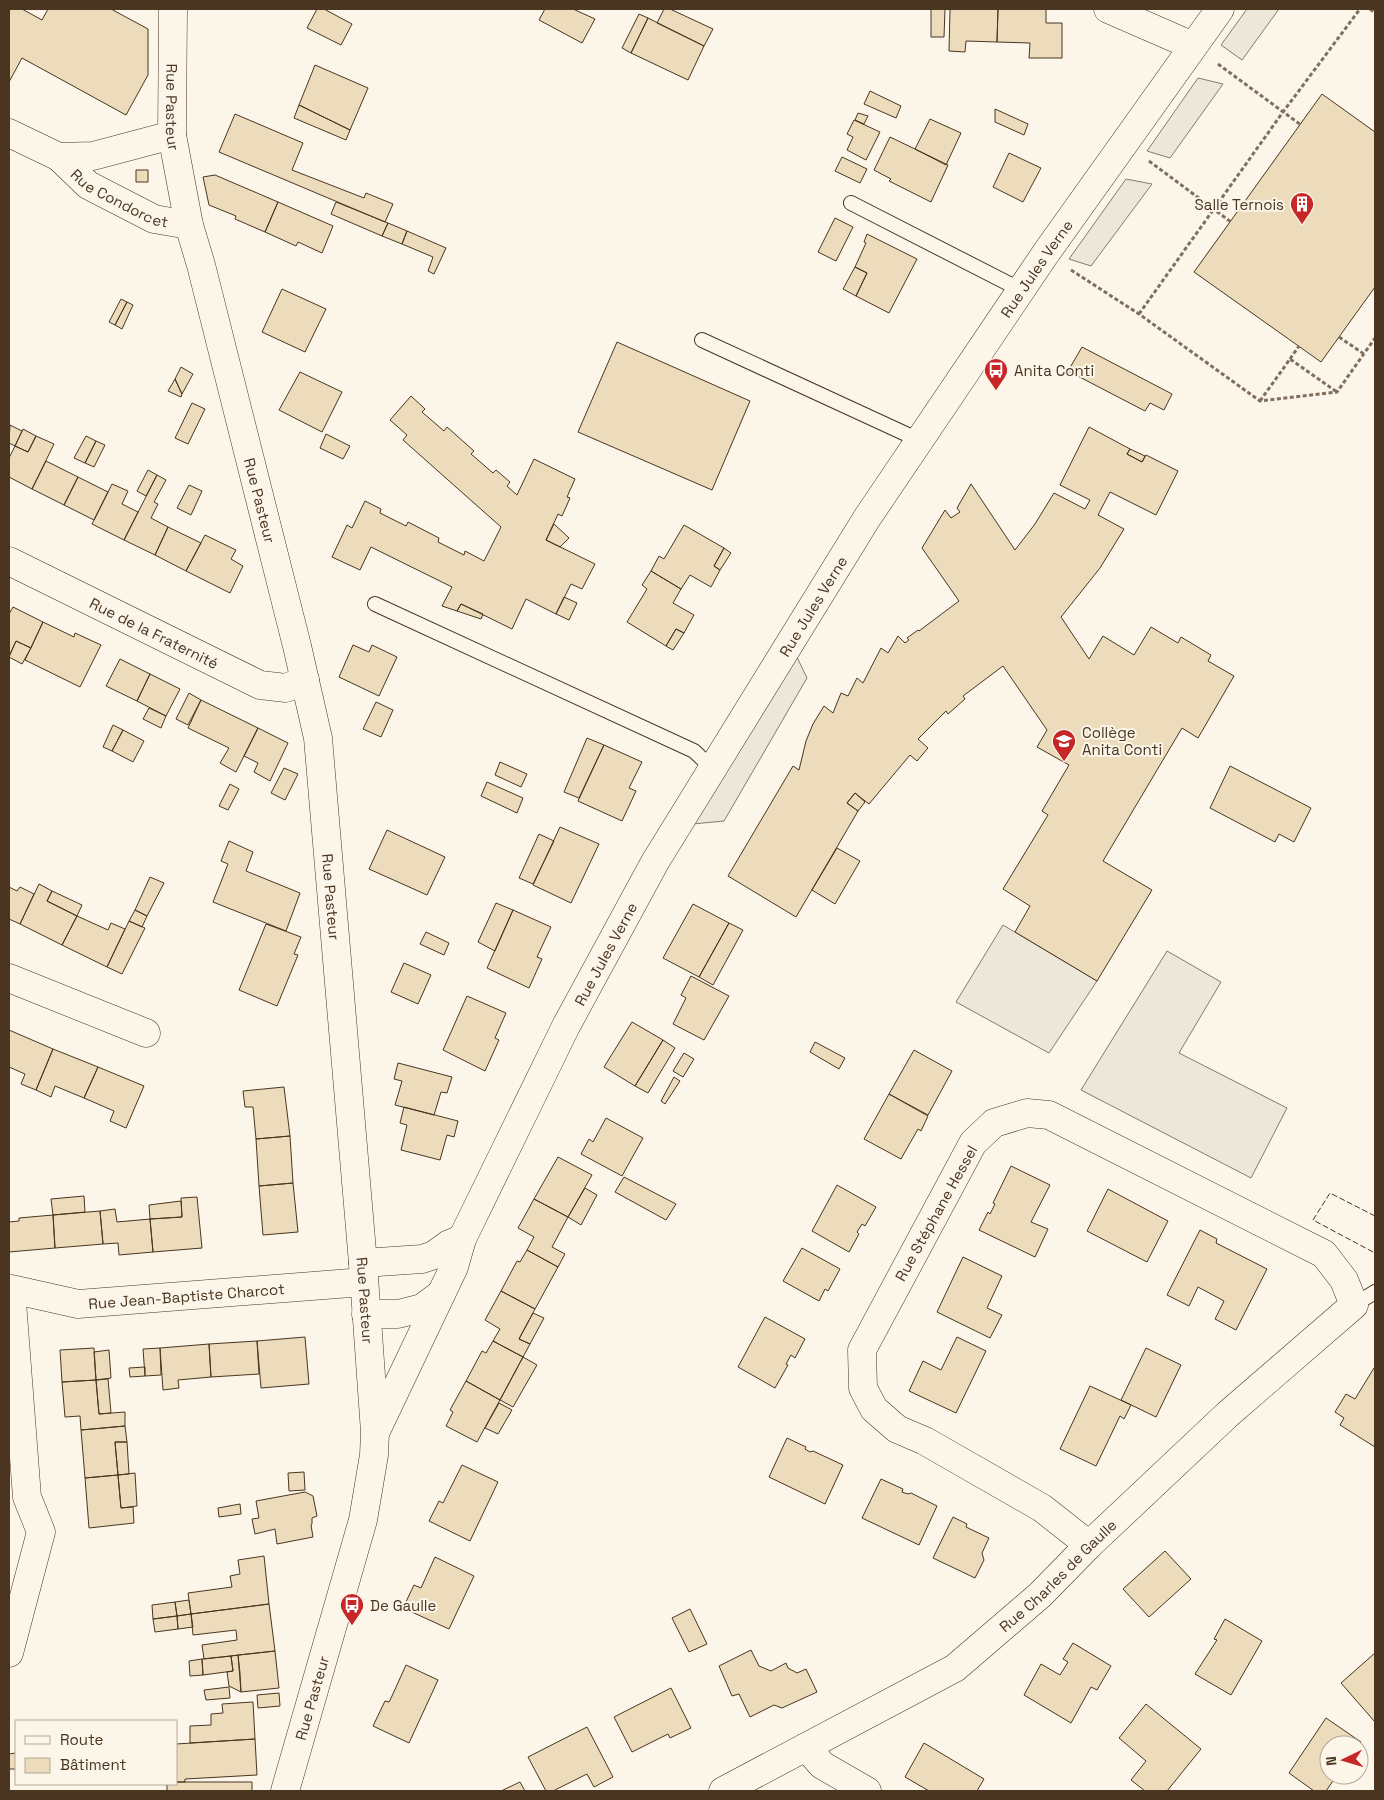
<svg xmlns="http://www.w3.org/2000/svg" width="1384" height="1800" font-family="'Space Grotesk',sans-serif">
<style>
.parking{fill:#ede7d9;stroke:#887966}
.building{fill:#ecdcbc;stroke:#4a3520}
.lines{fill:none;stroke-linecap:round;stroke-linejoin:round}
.lane-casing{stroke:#4a3520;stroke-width:16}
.street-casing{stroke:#4a3520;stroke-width:29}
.path{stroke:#7f6f5c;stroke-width:3;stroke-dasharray:4 2.5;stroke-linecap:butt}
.lane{stroke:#fbf6e9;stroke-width:14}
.street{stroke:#fbf6e9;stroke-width:28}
.fence{stroke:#4a3520;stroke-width:1;stroke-dasharray:6 2.5;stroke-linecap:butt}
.labels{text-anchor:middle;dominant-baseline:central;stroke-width:4;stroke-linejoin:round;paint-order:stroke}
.street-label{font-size:15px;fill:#4a3520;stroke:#fbf6e9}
.poi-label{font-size:15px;fill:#4a3520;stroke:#fbf6e9;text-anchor:start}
</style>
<rect width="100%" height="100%" fill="#fbf6e9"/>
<!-- parking -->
<path class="parking" d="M1247 9H1279L1242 60 1221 45Z
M1198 78 1223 84 1170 158 1147 151Z
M1126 179 1152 184 1091 266 1069 259Z
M796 655 807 678 724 821 693 824Z
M1003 925 1097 981 1049 1053 956 1002Z
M1167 951 1221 982 1179 1053 1287 1108 1251 1178 1081 1090Z"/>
<!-- building -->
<path class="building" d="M9 9H22L42 20 48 9H111L148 29V75L126 115 22 58 9 82Z
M317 9H324L352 24 341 45 307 28Z
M545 9H573L595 19 582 43 539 20Z
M664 9H670L713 29 704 46 657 23Z
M931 9H945L944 37H931Z
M950 9H998L997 42 966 41 965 52 949 51Z
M998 9H1046V23H1062V58H1029L1030 43 997 42Z
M639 14 648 18 631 53 622 48Z
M648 18 704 46 688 80 631 53Z
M315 65 368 88 350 130 299 105Z
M870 91 901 106 896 118 864 104Z
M1322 94 1375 132V287L1321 362 1194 272Z
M299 105 350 130 346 140 294 118Z
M995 109 1028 124 1024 135 995 122Z
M858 113 868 116 864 124 855 120Z
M235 114 303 143 292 170 364 198 366 193 393 204 385 222 219 152Z
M930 119 961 133 946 165 915 149Z
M854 120 880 132 866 160 847 150 853 137 847 134Z
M890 137 948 165 931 202 889 181 891 179 874 170Z
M1009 153 1041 168 1023 202 993 187Z
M842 157 867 169 860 183 835 171Z
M136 170H148V182H136Z
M215 175 278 202 265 232 235 219 236 216 209 205 203 177Z
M278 202 333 226 322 253 298 242 296 246 265 232Z
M336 202 388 223 382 236 331 214Z
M835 218 853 227 836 261 818 252Z
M388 223 407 231 402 244 382 236Z
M407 231 446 248 434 274 428 271 433 257 402 244Z
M867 234 917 259 889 313 856 296 867 273 855 267 866 243 864 242Z
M855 267 867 273 856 296 843 289Z
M282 289 326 309 305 352 262 332Z
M121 299 127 302 115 325 109 322Z
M127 302 133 305 122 329 115 325Z
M617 342 750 401 712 490 578 432Z
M1082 347 1172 394 1164 410 1150 403 1145 411 1068 371Z
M181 367 193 374 182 394 175 379Z
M300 372 342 392 322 432 279 410Z
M175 379 182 394 181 397 168 391Z
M411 396 425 409 422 412 444 431 447 427 474 451 471 454 493 473 496 470 510 482 507 486 517 495 534 459 575 479 567 497 570 498 562 516 558 514 546 540 595 564 582 589 571 584 556 614 526 599 512 629 461 604 457 611 442 606 452 587 371 547 360 570 332 557 347 525 352 528 365 501 381 509 380 513 406 526 408 522 439 538 438 542 464 555 465 551 484 561 501 527 403 440 407 435 390 420Z
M192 403 205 409 188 444 175 438Z
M10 425 22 431 15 446 9 443Z
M1089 427 1130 449 1127 454 1142 462 1146 455 1178 471 1156 515 1110 492 1098 515 1124 529 1100 568 1061 617 1089 659 1103 636 1134 655 1151 627 1178 643 1181 637 1211 655 1208 661 1234 676 1198 738 1182 728 1103 861 1152 890 1097 981 1015 932 1030 906 1003 889 1048 815 1042 811 1069 765 1037 747 1047 730 1003 666 963 696 965 699 948 714 946 711 918 739 928 748 917 761 910 755 869 804 855 793 847 803 858 811 796 917 728 876 793 766 799 770 806 741 813 724 824 706 833 713 841 693 848 696 857 678 863 683 881 648 888 653 898 636 905 643 909 640 907 638 918 630 919 631 959 601 922 548 945 510 951 518 960 512 957 508 971 484 1015 550 1035 524 1054 493 1085 509 1090 500 1060 485Z
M23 429 36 436 28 452 15 446Z
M326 434 350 446 343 459 320 448Z
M36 436 54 444 32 489 9 477V458L15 446 28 452Z
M86 436 96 441 85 463 74 458Z
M96 441 105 445 94 467 85 463Z
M1130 449 1145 456 1142 462 1127 454Z
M46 461 78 477 64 505 32 489Z
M148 470 157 475 146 496 137 491Z
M157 475 166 480 154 502 158 504 151 518 168 527 155 555 124 540Z
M78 477 108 492 94 520 64 505Z
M112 484 128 491 122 504 138 512 124 540 92 524Z
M189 485 202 491 191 515 177 508Z
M554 524 569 538 560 547 546 540Z
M684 525 724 548 714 566 720 570 711 587 690 575 681 589 651 571 659 556 664 559Z
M168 527 201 543 186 571 155 555Z
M205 535 236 550 231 559 243 566 230 593 186 571Z
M724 548 731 553 720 570 714 566Z
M651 571 681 589 673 603 694 615 684 633 676 629 666 646 627 622 647 589 642 585Z
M564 597 577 603 569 620 556 614Z
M461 604 483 614 481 619 457 611Z
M13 607 43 622 31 648 16 641 9 656V614Z
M43 622 74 637 75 633 101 645 80 687 25 660Z
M676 629 684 633 673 650 666 646Z
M16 641 31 648 22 664 9 657Z
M353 645 369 652 372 645 397 657 379 696 339 677Z
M120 659 150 674 137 701 106 686Z
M150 674 180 689 166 716 137 701Z
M189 693 201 700 188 725 176 719Z
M201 700 258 728 236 772 220 763 229 748 188 728Z
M376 702 393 710 381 737 363 729Z
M149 708 166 716 161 728 143 719Z
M113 725 123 730 112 751 103 747Z
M258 728 288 743 270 781 254 772 258 763 244 756Z
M123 730 144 741 133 762 112 751Z
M587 738 604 745 579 798 564 792Z
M604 745 642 762 629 788 636 791 622 821 578 801Z
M500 762 527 774 521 787 495 775Z
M1230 766 1311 808 1294 842 1279 834 1275 842 1210 808Z
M284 768 298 774 285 800 271 793Z
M487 782 523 798 517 813 481 796Z
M230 784 239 789 228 810 219 806Z
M855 793 865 802 858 811 847 803Z
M560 827 599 844 571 903 533 885Z
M387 830 445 857 427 895 369 869Z
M539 834 554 841 533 884 519 878Z
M229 841 253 852 246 871 300 893 286 931 213 902 228 864 221 861Z
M837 848 860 861 835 904 812 890Z
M150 877 164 883 147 916 135 910Z
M39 884 52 891 47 901 77 916 62 945 20 924Z
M9 887 17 891 20 887 34 894 20 924 9 919Z
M52 891 82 905 77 916 47 901Z
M496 903 513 910 495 951 478 942Z
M693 904 729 923 699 977 663 958Z
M135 910 147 916 142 927 129 921Z
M513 910 551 927 537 957 542 959 529 988 487 968Z
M77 916 108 930 111 923 125 929 107 967 62 945Z
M129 921 145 928 122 974 107 967Z
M729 923 743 930 713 985 699 977Z
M266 924 301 937 294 954 298 955 277 1006 239 990Z
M426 932 449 943 444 955 420 944Z
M404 963 431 975 418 1004 391 992Z
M691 976 729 996 704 1040 673 1024 686 998 681 995Z
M467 996 506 1013 495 1038 499 1040 485 1071 443 1050Z
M632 1022 663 1040 635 1086 604 1067Z
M9 1030 53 1049 36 1090 21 1084 25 1074 9 1067Z
M663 1040 675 1048 648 1093 635 1086Z
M815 1042 845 1058 839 1069 810 1052Z
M53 1049 98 1067 84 1098 55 1086 51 1097 36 1090Z
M914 1050 952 1071 928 1115 889 1094Z
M684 1053 694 1059 683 1077 673 1071Z
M398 1063 452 1077 447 1093 441 1092 434 1115 395 1105 402 1081 394 1079Z
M98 1067 144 1086 126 1128 110 1121 114 1111 84 1098Z
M674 1077 680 1081 665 1104 661 1101Z
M284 1087 290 1136 256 1139 253 1107H245L243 1091Z
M889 1094 928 1116 921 1131 918 1129 901 1159 864 1139Z
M404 1107 458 1121 454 1137 447 1135 440 1160 401 1150 407 1125 400 1123Z
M606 1118 643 1138 622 1176 581 1154 589 1139 593 1142Z
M290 1136 293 1183 259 1186 256 1139Z
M558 1157 592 1175 568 1217 534 1199Z
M1011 1166 1050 1185 1031 1222 1048 1229 1035 1257 979 1230 988 1212 990 1214 995 1204 993 1203Z
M624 1177 676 1204 666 1220 615 1192Z
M293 1183 298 1232 263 1235 259 1186Z
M837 1185 876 1207 865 1226 862 1224 857 1232 859 1234 849 1252 812 1231Z
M585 1188 597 1195 581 1225 568 1217Z
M1108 1189 1168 1221 1147 1262 1087 1231Z
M84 1196 85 1212 53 1215 51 1199Z
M197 1197 202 1248 153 1252 150 1219 182 1217 181 1198Z
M534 1199 568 1217 552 1247 565 1254 558 1267 527 1250 534 1237 518 1228Z
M181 1201 182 1217 150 1219 149 1205Z
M115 1209 117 1222 150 1219 153 1252 119 1255 118 1243 103 1244 100 1211Z
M100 1211 103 1244 55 1248 53 1215Z
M53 1215 55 1248 9 1252V1222L19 1221V1218Z
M1200 1230 1217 1239 1216 1243 1267 1269 1236 1330 1215 1319 1224 1301 1198 1287 1189 1306 1167 1295Z
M802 1248 840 1269 828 1291 825 1289 819 1301 783 1281Z
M527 1250 558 1267 535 1309 501 1291 517 1261 520 1262Z
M963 1257 1002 1276 987 1308 1002 1315 990 1338 937 1312Z
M501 1291 535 1309 519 1339 530 1344 523 1357 493 1341 500 1329 485 1320Z
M533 1313 544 1318 530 1344 519 1339Z
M765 1317 805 1339 795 1358 791 1355 786 1364 788 1365 775 1388 738 1367Z
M305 1337 309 1384 261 1388 257 1341Z
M957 1337 986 1351 956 1413 909 1391 923 1361 941 1370Z
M257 1341 259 1374 211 1377 209 1344Z
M493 1341 523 1357 500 1400 466 1381 482 1351 486 1353Z
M209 1344 211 1377 178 1380 179 1388 163 1390 160 1348Z
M94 1348 96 1380 62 1382 60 1350Z
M160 1348 161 1375 145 1376 143 1349Z
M1146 1348 1181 1365 1156 1417 1121 1400Z
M109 1350 111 1378 96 1380 94 1352Z
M523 1357 537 1365 513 1407 500 1400Z
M145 1367V1376L130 1377 129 1368Z
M1374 1368H1375V1447L1340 1425 1344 1418 1335 1412 1346 1394 1355 1399Z
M108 1379 111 1413 99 1414 96 1380Z
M96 1380 99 1414 125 1412V1426L81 1430 80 1416 65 1417 62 1382Z
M466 1381 500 1400 477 1442 446 1426 453 1412 450 1410Z
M1090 1386 1131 1405 1124 1419 1120 1416 1096 1466 1060 1449Z
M499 1403 512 1410 498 1434 485 1428Z
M125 1426 127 1442H115L118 1475 85 1478 81 1430Z
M787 1438 806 1447 805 1449 810 1452 813 1451 843 1465 825 1504 769 1477Z
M115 1442H127L129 1474 118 1475Z
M462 1465 498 1482 470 1541 429 1521 439 1501 443 1503Z
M304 1472 305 1490 289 1491 288 1473Z
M135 1473 137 1506 121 1508 118 1475Z
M118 1475 121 1508 133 1507 134 1523 89 1528 85 1478Z
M881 1479 903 1489 902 1492 908 1494 911 1493 937 1506 919 1545 862 1518Z
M305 1492 313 1496 317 1516 312 1518V1524L311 1525 313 1537 277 1544 275 1529 255 1534 252 1519 259 1518 256 1501Z
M240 1504 241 1514 219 1517 218 1508Z
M953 1517 967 1524 966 1527 989 1538 982 1553 984 1560 975 1578 933 1558Z
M1165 1551 1191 1579 1149 1617 1123 1589Z
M264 1556 269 1604 191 1614 188 1593 232 1587 230 1576 240 1574 238 1560Z
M435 1557 474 1576 449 1629 403 1608 414 1585 421 1588Z
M189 1600 191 1614 177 1616 175 1602Z
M175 1602 177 1616 153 1619 152 1605Z
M269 1604 275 1651 204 1659 202 1645 237 1640 236 1630 193 1635 191 1614Z
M690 1609 707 1644 689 1652 672 1618Z
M191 1614 193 1627 178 1629 177 1616Z
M177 1616 178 1629 155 1632 153 1619Z
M1225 1619 1262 1641 1231 1695 1195 1674 1217 1640 1214 1639Z
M1073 1643 1111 1666 1097 1690 1091 1687 1071 1723 1024 1695 1041 1664 1060 1675 1068 1662 1063 1659Z
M751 1650 759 1666 771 1671 786 1663 788 1668 797 1673 806 1669 817 1692 782 1708 774 1705 750 1717 739 1694 732 1696 719 1666Z
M275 1651 279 1688 241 1692 238 1655Z
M1375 1653V1722L1341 1683Z
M238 1655 240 1673 241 1692 229 1686 227 1672 233 1671 231 1656Z
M231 1656 233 1671 203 1675 202 1659Z
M202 1659 203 1675 190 1676 189 1661Z
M406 1665 438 1680 409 1743 373 1726 385 1701 389 1702 392 1696Z
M229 1687 230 1698 206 1700 204 1690Z
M671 1688 691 1728 670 1738 668 1734 632 1752 614 1717Z
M279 1693 280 1706 258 1708 257 1695Z
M253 1702 255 1739 190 1743V1726L211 1725V1714L223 1713 222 1704Z
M1146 1704 1201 1749 1167 1791H1145L1131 1780 1146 1761 1119 1738Z
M1326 1718 1361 1742 1359 1745H1329V1775H1337L1326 1791H1314L1289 1773Z
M587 1727 613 1777 594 1787 587 1774 553 1791H546L528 1757Z
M255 1739 257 1775 185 1779V1782H176V1744Z
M924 1743 984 1779 977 1791H929L905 1777Z
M16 1753V1769H9V1754Z
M176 1782H252V1791H167V1784H176Z
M520 1782 525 1791H501Z"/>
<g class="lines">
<!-- lane casing -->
<g class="lane-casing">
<path id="lane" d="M851 203 1021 290
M702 340 919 440
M375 604 694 751 713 769
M1354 1305 1375 1292"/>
</g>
<!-- street casing -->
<g class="street-casing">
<g id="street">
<path id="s1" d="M173 9 172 135 189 225 201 265 297 646 318 738 363 1263 375 1432 374 1455 363 1520 285 1791"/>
<path d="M1108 9 1193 46"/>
<path id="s2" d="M9 133 59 157 88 185 154 219 189 225"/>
<path d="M59 157 93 156 172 135"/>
<path id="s3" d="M9 561 260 685 286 688 305 680"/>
<path d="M9 978 146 1033"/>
<path d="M363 1263 422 1259 434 1255 449 1244 462 1239"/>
<path d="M366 1314H398L422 1308 441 1294"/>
<path id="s4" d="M376 1431 454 1267 462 1239 566 1026 655 862 867 518 1046 253 1220 9"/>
<path id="s5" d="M9 1653 41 1532 27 1497 11 1289 78 1304 364 1282"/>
<path d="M806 1747 822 1765 867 1791"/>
<path id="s6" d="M723 1791 955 1668 1040 1595 1089 1545 1228 1414 1354 1305 1344 1280 1324 1254 1049 1115 1027 1113 994 1123 973 1143 862 1350 863 1388 874 1409 897 1429 925 1441 1042 1508 1089 1545"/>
</g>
</g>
<!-- path -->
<path class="path" d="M1370 9 1375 13
M1218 64 1301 125
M1149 161 1231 222
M1071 270 1139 314 1260 401 1337 392 1375 338
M1139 314 1283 112 1360 9
M1339 337 1364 354
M1290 359 1299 346
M1260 401 1290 359 1337 392"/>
<!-- lane -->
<use href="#lane" class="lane"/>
<!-- street -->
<use href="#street" class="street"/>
<!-- fence -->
<path class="fence" d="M1375 1216 1330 1193 1313 1220 1375 1253"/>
</g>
<!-- icons -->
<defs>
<g id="building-pin" transform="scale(1.25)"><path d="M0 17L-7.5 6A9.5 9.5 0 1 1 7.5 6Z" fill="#c62828" stroke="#fbf6e9"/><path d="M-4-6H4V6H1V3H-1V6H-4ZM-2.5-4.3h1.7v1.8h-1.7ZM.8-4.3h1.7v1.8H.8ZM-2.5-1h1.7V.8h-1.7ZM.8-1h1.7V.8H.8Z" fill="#fff"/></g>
<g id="bus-pin" transform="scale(1.25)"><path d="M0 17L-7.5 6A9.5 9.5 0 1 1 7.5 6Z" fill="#c62828" stroke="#fbf6e9"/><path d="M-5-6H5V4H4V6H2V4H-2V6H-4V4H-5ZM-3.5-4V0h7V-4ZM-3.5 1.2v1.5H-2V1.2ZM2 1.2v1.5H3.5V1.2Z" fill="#fff"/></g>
<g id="school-pin" transform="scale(1.25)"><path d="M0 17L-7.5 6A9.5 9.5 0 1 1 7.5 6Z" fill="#c62828" stroke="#fbf6e9"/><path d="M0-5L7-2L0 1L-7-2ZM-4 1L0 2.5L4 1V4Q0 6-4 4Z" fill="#fff"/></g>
</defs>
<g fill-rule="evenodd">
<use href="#building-pin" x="1302" y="204"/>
<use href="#bus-pin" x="996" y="370"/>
<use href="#school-pin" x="1064" y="741"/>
<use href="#bus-pin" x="352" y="1605"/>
</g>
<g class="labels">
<!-- street labels -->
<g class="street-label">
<text stroke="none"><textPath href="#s1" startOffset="98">Rue Pasteur</textPath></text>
<text stroke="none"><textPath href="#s2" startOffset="130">Rue Condorcet</textPath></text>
<text stroke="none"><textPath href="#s4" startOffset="1340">Rue Jules Verne</textPath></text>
<text stroke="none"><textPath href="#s1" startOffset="502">Rue Pasteur</textPath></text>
<text stroke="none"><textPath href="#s4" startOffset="935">Rue Jules Verne</textPath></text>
<text stroke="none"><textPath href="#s3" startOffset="162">Rue de la Fraternité</textPath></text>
<text stroke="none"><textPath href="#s1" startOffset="906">Rue Pasteur</textPath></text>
<text stroke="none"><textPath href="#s4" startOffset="530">Rue Jules Verne</textPath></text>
<text transform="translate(936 1213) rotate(-61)">Rue Stéphane Hessel</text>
<text stroke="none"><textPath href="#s5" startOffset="549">Rue Jean-Baptiste Charcot</textPath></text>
<text stroke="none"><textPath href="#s1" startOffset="1311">Rue Pasteur</textPath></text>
<text stroke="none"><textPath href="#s6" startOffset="401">Rue Charles de Gaulle</textPath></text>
<text transform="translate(312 1698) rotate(-74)">Rue Pasteur</text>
</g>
<!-- poi labels -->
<g class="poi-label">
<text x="1284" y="204" text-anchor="end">Salle Ternois</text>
<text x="1014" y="370">Anita Conti</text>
<text x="1082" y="732">Collège<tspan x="1082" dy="17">Anita Conti</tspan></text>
<text x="370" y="1605">De Gaulle</text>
</g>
</g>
<!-- border -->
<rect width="1384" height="1800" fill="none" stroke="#4a3520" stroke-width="20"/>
<!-- legend -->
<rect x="15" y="1720" width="162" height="65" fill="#fbf6e9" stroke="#b4a999"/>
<rect x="25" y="1736" width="25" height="8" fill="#fbf6e9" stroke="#b4a999"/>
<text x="60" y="1745" font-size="15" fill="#4a3520">Route</text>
<rect x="25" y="1758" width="25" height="15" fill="#ecdcbc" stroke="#b4a999"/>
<text x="60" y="1770" font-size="15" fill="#4a3520">Bâtiment</text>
<!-- north arrow -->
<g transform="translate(1344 1760) rotate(265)"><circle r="24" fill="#fbf6e9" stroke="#b4a999"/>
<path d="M0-4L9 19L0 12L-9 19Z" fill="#c62828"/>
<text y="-8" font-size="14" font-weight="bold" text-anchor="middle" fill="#4a3520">N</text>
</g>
</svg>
